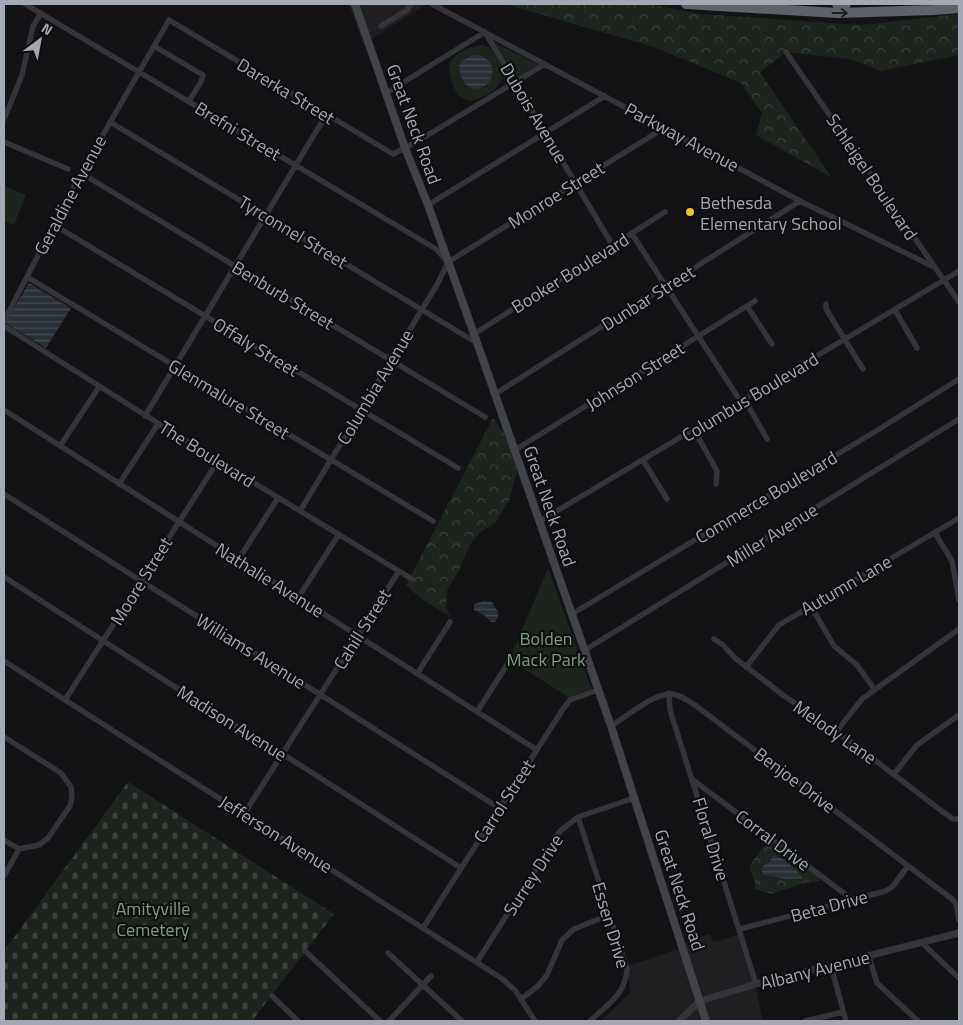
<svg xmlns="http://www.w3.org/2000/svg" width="963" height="1025" font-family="'Titillium Web',sans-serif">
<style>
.built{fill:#1f1f21}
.green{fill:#1d241e}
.forest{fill:url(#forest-crowns)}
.cemetery{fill:url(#cemetery-stones)}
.water{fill:url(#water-rules)}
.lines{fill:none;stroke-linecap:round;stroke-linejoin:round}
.minor{stroke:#343439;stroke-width:5.5}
.tertiary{stroke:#343439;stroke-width:7}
.secondary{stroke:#424349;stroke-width:8}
.motorway{stroke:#60616a;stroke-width:10}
.oneway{stroke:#1e1f21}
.poi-dot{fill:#edc531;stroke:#0e0e0f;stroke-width:2}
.labels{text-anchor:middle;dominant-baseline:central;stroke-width:4.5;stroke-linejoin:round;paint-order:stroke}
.street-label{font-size:18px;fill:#a4a7b4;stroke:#0e0e0f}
.poi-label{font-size:18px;fill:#a4a7b4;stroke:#0e0e0f;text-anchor:start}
.park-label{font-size:18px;fill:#7b9f82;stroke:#0e0e0f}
</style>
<defs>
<pattern id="forest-crowns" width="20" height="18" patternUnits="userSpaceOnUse" patternTransform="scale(1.25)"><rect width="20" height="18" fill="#1d241e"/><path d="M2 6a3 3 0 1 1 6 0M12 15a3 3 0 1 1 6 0" fill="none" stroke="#3b413c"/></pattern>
<pattern id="cemetery-stones" width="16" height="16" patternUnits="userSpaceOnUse" patternTransform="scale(1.25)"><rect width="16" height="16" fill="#1d241e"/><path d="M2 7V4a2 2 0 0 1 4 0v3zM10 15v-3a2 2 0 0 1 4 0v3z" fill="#3b413c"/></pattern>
<pattern id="water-rules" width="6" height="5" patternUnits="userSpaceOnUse" patternTransform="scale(1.25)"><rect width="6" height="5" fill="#292f37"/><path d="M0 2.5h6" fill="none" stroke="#454a52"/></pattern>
</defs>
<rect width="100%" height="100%" fill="#131214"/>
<!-- built -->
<path class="built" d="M349 4H427L363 44Z
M744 933 763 1021H603L602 1020 630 993 628 966 684 947V943L710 934 713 942Z"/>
<!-- green -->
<path class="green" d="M494 42 539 65 517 78Z
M483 45C490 47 493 51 497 57 508 75 501 90 482 97 478 99 473 102 467 100 454 97 449 76 449 64 457 51 468 47 483 45Z
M4 186 26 195 14 225 4 221Z
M548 568 592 690 570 698 513 662 511 656Z"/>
<!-- forest -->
<path class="forest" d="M505 4H649L701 14 862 25 959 14V55L881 71 850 59 786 52 760 72 832 178 756 135 762 113 741 83 654 47Z
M493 418 509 441 517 472 509 501 496 522 478 534 470 545 458 572 447 590 446 607 451 616C434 608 419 598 406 585Z
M767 844H773L777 846 817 875 821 881 804 883 772 894 755 889C757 880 749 874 750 865L763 847Z"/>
<!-- cemetery -->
<path class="cemetery" d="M128 782 334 914 252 1021H4V951Z"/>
<!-- water -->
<path class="water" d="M473 55C482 55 485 57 490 63 503 83 464 108 459 66L462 61Z
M29 283 71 308 46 348 5 323Z
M484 601 492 602 498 612V617L495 622H491L484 615 474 610V604Z
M773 855 786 861 803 878 786 879 764 875 761 869 763 866 770 862Z"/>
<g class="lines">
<!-- minor -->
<path class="minor" d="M25 4 436 249 447 261
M432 4 800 201 934 267
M381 26 407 10 411 4
M154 46 203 75 201 82 189 101
M786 52 959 302
M386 93 485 32 613 246
M4 119 22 75 33 26 41 13
M110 122 477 343
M4 142 68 169
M81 173 485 417
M428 205 605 96
M54 225 458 468
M632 234 741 402
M448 262 664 128
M27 277 433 521
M826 304V309L863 369
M747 306 772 344
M895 310 917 348
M4 321 81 173 169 20 393 154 418 141 545 64
M4 326 218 461 412 579
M474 334 665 212
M495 394 800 201
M745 400 767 439
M4 410 537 750
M145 416 326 115
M694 430 717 471 716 484
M60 446 99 387
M515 450 755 301
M643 460 667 499
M119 484 158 424
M4 494 499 808
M300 511 438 283 448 262
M540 521 959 271
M935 533 952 561 959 600
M238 560 278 498
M4 577 273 750 289 758 461 868
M298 598 339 534
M811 606 834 646 857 665 875 690
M572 614 876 431 959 379
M714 639 723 645 735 658 783 695 855 745 943 812 953 819H959
M585 650 959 419
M4 661 501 978 515 990 535 1021
M746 667 779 625 959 518
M417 674 450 622
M669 693 670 710 756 984
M65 700 218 461
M477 712 510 660
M611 726C624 718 655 693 670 694 679 694 687 700 695 705L952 899 956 904 959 920
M836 732 862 699 959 629
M4 737 61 773 71 787 72 797 70 806 48 838 39 845 19 849
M894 774 917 745 959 715
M693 780 853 900
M244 814 399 571
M578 817 627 969C626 994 607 1005 590 1021
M4 840 19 849
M4 876 19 849
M423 928 563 709 570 700 598 690
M740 929 886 891 893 886 908 866
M922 943 959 978
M305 951 380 1021
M388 953 462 1021
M869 957 877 983 918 1021
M477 962 560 831 578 817 634 798
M831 966 846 1021
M272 996 298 1021
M521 999 538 986 547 975 562 940 574 929 609 915
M389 1021 431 976
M805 1021 843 1012"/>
<!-- tertiary -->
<path class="tertiary" d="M679 1021 700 1001 756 984 959 933"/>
<!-- secondary -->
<path class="secondary" d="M355 4 405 148 428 205 474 334 611 726 706 1021"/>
<!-- motorway -->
<path class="motorway" d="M686 4 838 13 934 10 959 8
M837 4H846"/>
</g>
<!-- one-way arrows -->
<defs><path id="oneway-shaft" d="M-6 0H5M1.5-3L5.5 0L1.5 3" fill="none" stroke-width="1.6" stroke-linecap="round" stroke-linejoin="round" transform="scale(1.25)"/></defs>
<use class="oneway" href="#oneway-shaft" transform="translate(840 13)"/>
<!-- markers -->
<circle class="poi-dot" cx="690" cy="212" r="5"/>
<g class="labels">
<!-- street labels -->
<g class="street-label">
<text transform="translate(286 91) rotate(31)">Darerka Street</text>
<text transform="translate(534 113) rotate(59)">Dubois Avenue</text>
<text transform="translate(414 124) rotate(70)">Great Neck Road</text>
<text transform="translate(238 131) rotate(31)">Brefni Street</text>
<text transform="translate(682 137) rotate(28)">Parkway Avenue</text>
<text transform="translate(872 177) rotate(56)">Schleigel Boulevard</text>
<text transform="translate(70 195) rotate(-62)">Geraldine Avenue</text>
<text transform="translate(556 195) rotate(-32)">Monroe Street</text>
<text transform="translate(293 232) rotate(31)">Tyrconnel Street</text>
<text transform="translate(570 273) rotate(-32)">Booker Boulevard</text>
<text transform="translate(283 295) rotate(31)">Benburb Street</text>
<text transform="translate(648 298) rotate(-32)">Dunbar Street</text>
<text transform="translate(256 347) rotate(31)">Offaly Street</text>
<text transform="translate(635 376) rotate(-32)">Johnson Street</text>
<text transform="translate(375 387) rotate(-59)">Columbia Avenue</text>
<text transform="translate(750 397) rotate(-31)">Columbus Boulevard</text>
<text transform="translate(229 399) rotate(31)">Glenmalure Street</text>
<text transform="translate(207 454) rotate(32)">The Boulevard</text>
<text transform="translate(766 497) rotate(-31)">Commerce Boulevard</text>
<text transform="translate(550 506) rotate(71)">Great Neck Road</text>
<text transform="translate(772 535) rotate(-32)">Miller Avenue</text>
<text transform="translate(270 580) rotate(32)">Nathalie Avenue</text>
<text transform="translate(141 581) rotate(-58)">Moore Street</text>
<text transform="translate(846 585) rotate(-30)">Autumn Lane</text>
<text transform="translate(362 629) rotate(-58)">Cahill Street</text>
<text transform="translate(251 651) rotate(32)">Williams Avenue</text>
<text transform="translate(232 723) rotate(32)">Madison Avenue</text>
<text transform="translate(835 732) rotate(35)">Melody Lane</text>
<text transform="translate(795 780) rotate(37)">Benjoe Drive</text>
<text transform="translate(504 801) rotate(-57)">Carrol Street</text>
<text transform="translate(276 834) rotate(32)">Jefferson Avenue</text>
<text transform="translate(711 839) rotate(73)">Floral Drive</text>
<text transform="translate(773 840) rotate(37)">Corral Drive</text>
<text transform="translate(533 875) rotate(-57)">Surrey Drive</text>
<text transform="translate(680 890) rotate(72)">Great Neck Road</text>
<text transform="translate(829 906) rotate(-15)">Beta Drive</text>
<text transform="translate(611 925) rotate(73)">Essen Drive</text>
<text transform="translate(815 970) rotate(-14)">Albany Avenue</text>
</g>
<!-- poi labels -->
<g class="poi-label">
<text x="700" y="202">Bethesda<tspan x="700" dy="21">Elementary School</tspan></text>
</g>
<!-- park labels -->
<g class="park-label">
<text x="546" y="638">Bolden<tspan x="546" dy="21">Mack Park</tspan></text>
<text x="153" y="908">Amityville<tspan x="153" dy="21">Cemetery</tspan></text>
</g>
</g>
<!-- border -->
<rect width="963" height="1025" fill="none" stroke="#a4a7b4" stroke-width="10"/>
<!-- north arrow -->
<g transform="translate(40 40) rotate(32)" stroke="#0e0e0f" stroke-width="4" paint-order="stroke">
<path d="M0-4L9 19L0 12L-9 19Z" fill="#a4a7b4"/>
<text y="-8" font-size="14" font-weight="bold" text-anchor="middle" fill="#a4a7b4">N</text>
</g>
</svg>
